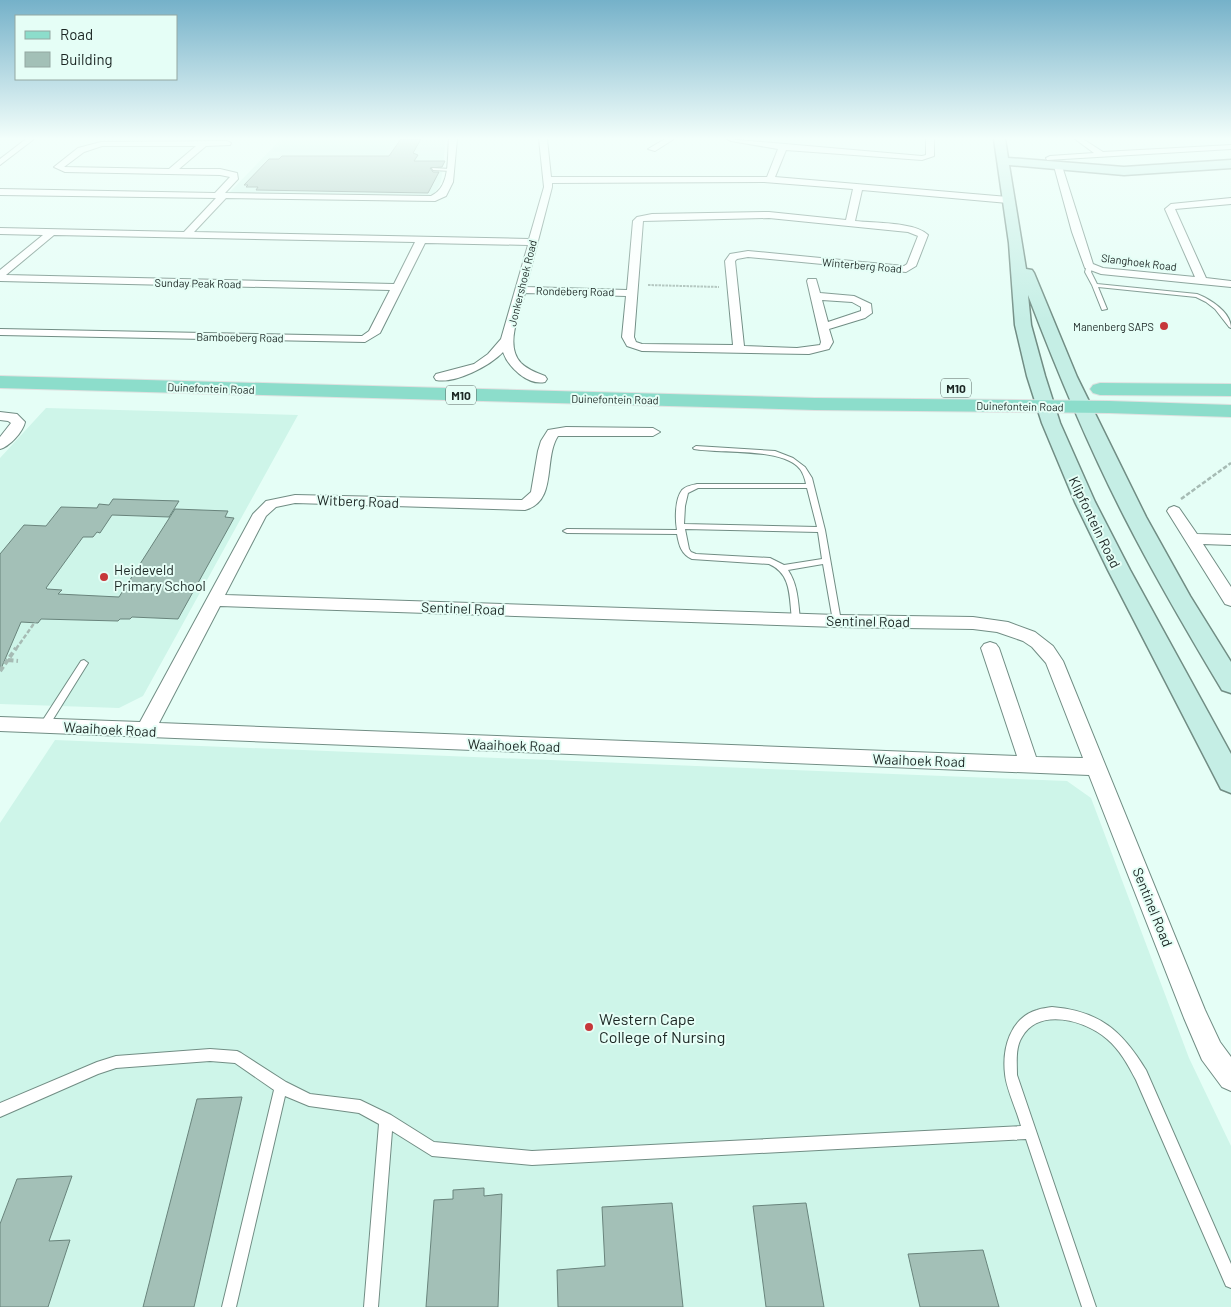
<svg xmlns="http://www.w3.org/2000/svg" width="1231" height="1307" font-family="Barlow,sans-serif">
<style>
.built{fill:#cef5e9}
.green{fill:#c2f5e5}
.building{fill:#a3c0b7;stroke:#69847c}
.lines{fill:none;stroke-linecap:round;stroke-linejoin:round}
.lane-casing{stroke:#718d84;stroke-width:2}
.street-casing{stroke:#718d84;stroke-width:2}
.secondary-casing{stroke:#718d84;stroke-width:3}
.primary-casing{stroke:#dfe1e0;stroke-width:2}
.path-far2{stroke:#a6bbb4;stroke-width:2;stroke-dasharray:2.5 1;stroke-linecap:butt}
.path-far1{stroke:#a6bbb4;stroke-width:2.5;stroke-dasharray:4.5 2;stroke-linecap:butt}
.path{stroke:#a6bbb4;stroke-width:4;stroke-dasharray:5.5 3;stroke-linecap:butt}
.lane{fill:#fff;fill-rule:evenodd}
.street{fill:#fff;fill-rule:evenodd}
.secondary{fill:#c5eee5;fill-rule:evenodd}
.primary{fill:#8cddcb;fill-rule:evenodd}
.poi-dot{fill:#c6373a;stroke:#e5fef6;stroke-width:2}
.labels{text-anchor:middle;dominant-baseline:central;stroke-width:4;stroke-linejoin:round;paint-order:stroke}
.far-street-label{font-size:11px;fill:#1b2623;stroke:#e5fef6}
.far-poi-label{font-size:11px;fill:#1b2623;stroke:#e5fef6;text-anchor:end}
.shield{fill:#e5fef6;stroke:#586762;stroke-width:1}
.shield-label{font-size:12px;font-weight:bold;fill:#1b2623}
.street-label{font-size:14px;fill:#1b2623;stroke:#e5fef6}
.poi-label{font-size:14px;fill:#1b2623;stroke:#e5fef6;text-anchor:start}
.near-poi-label{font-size:16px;fill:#1b2623;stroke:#e5fef6;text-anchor:start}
</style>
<rect width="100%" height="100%" fill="#e5fef6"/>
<!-- built -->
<path class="built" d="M281 139H446L441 182 435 193 426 196 229 193Z
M46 408 298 415 143 696 119 708 0 704V458Z
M55 740 1067 781 1091 798 1189 1058 1231 1146V1307H0V823Z"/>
<!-- green -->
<path class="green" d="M286 139H396L385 154 272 152Z"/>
<!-- building -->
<path class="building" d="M401 139H421L413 153 418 155 414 161H445L442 167 430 168 433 172H439L428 193 256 190 258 187H246L248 185H244L269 159H279L282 156H389Z
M113 499 179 501 169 517 112 515 100 533 97 532 93 537H83L46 588 47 589 62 590 58 594 119 597 175 509 228 511 225 517 234 518 178 619 132 617 130 619H120L118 621 41 619 38 623 21 622 0 671V554L24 525 46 526 61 507 97 508 99 504 109 505Z
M242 1097 194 1307H143L197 1099Z
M72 1176 49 1241 70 1240 48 1307H0V1224L17 1179Z
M484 1188V1196L502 1194 498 1307H426L434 1200 453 1199V1190Z
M672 1203 683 1307H558L557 1270 605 1266 602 1207Z
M806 1203 824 1307H766L753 1206Z
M983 1250 999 1307H920L908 1254Z"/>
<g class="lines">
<!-- lane casing -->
<g class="lane-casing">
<path id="lane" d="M432 168 451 169 453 170 451 171 433 170Z
M1087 265 1092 266 1091 272 1097 284 1197 294C1210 299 1231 312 1231 328L1229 327 1215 309 1206 302 1196 297 1098 287 1107 309 1102 310 1092 285 1085 272Z
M696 446 775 451 793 458 805 467 812 478 825 530 841 621 840 623H834L833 621 823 564 788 570C798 585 798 602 800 619L796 622 792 619C789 597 792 574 769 564L692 559C681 554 679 545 677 534L567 533 563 531 567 529 677 530C675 519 675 499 682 490 686 486 692 485 697 484H806C805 479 803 473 800 469 782 447 721 454 694 449L693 448ZM698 488H807L817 527 684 524 685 506 688 493ZM685 529 818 532 822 559 784 565 770 558 696 554 691 552 689 549Z
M84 660 88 663 47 729H41L39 726 41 723 81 661Z
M1052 1007C1100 1011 1122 1031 1146 1070L1231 1264V1288L1226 1286 1136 1080C1128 1065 1120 1050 1107 1039 1085 1020 1039 1007 1022 1037 1015 1048 1017 1063 1017 1075L1096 1307H1082L1026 1139 532 1165 432 1156 392 1131 378 1307H364L379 1124 359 1113 309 1106 285 1096 236 1307H222L274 1090 235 1063 210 1061 116 1068 98 1074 0 1117V1103L97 1062 116 1056 210 1049 237 1051 241 1053 286 1082 310 1094 360 1100 391 1115 434 1142 532 1151 1021 1126C1017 1111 1006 1088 1005 1074 1002 1049 1010 1018 1037 1010 1042 1008 1047 1008 1052 1007Z"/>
</g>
<!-- street casing -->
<g class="street-casing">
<path id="street" d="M26 139H34L0 165V159Z
M449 139H457L453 182 446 196 435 201 226 198 194 232 529 239 544 187 539 139H547L551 177H767L778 149 731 141 727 139 922 156 926 155V139H934V156L922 160 786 150 775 177 1008 197 1012 200 1008 203 862 190 855 221C873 223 916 222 928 235L916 266 906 272 748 257 737 259 735 261 744 346 797 348 820 345 821 342 807 281 808 279H816L820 293 854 296 871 304 872 313 865 318 829 329 833 342 829 349 809 354 642 351 627 346 622 337 626 296 525 293C520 313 504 345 521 363 527 369 537 373 545 376L547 379 545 382C528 386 508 367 503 352 490 366 455 384 436 380L434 377 436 374 474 364 488 354 501 339 528 245 425 243 380 333 365 342 0 335V329L362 336 369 331 390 290 0 281V270L43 235 0 234V228L184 232 216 198 0 195V189L215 193 230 177 220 175 65 172 54 167 78 148 101 142 227 141 231 143 230 145 206 146 179 169H220L237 173 238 179 225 193 431 196C451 187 447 158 449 139ZM102 146H196L169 169 64 167 84 152ZM764 182 853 189 846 220 769 212 652 214 637 217 633 221 627 290 526 287 552 187V183ZM769 218 908 232 918 236 907 264 904 266 748 251 730 254 725 261 733 345 642 344 636 342 634 337 643 221ZM54 235 415 242 394 284 6 275ZM822 300 852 302 861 307V311L828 322Z
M665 139H674L655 151 648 149Z
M1075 139H1083L1103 152 1231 145V149L1047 160 1046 158 1050 156 1094 153Z
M1055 164 1062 166 1093 264 1103 268 1195 277 1165 209 1171 204 1231 198V204L1175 209 1206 278 1231 281V287L1101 274 1085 268 1072 232 1054 166Z
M0 412 17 414 25 422C23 432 9 447 0 449V437L11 423 8 421 0 420Z
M566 427 653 428 660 432 653 436H558C543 459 558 501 525 510L295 503 276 507 266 516 225 595 837 615 973 617 1008 622 1035 632 1053 646 1063 661 1205 1010 1220 1042 1231 1057V1091L1222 1087 1202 1060 1184 1018 1089 775 0 731V717L140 722 253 514 266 501 295 495 522 500 531 492 538 451 541 441 548 430ZM220 606 837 627 973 629 997 632 1023 641 1032 647 1046 663 1083 758 1036 757 999 648 996 644 990 642 984 644 981 648 1017 756 159 723Z
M1174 506 1179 508 1197 534 1231 535V545L1203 544 1231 587V606L1225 604 1167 511 1169 508Z"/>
</g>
<!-- secondary casing -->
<g class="secondary-casing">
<path id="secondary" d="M994 139H1005L1008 158 1124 167 1231 160V168L1124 175 1009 165 1026 269 1032 270 1034 273 1077 377 1146 517 1190 596 1231 662V693L1222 690C1188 633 1155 577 1125 518 1088 446 1057 371 1028 295L1031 325 1045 376 1060 423 1095 502 1130 570 1231 754V793L1221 789 1108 570 1075 502 1042 423 1027 376 1015 325 1009 243Z"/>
</g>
<!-- primary casing -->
<g class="primary-casing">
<path id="primary" d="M0 376 815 398 1109 401 1231 405V417L1109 413 815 410 0 388Z
M1100 383 1231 384V396L1100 395 1093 393 1090 389 1093 385Z"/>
</g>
<!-- path-far2 -->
<path class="path-far2" d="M403 176H426
M648 285 719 287"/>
<!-- path-far1 -->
<path class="path-far1" d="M1181 499 1231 463
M16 649 35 622"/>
<!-- path -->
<path class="path" d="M8 660 18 661
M0 671 16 648"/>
<!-- lane -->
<use href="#lane" class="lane"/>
<!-- street -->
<use href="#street" class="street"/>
<!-- secondary -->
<use href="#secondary" class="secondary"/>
<!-- primary -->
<use href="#primary" class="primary"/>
</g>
<!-- sky -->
<linearGradient id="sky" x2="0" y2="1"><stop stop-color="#75b1c9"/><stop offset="0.43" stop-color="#f3fffb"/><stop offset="1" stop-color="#f3fffb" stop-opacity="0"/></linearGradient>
<rect width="1231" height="322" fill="url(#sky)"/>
<!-- markers -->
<g class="poi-dot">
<circle cx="1164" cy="326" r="5"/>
<circle cx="104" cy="577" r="5"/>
<circle cx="589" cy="1027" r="5"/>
</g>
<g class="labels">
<!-- far-street labels -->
<g class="far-street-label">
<text transform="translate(1139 262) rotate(7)">Slanghoek Road</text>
<text transform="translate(862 265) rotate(5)">Winterberg Road</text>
<text transform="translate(198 283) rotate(1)">Sunday Peak Road</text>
<text transform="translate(522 283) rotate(-76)">Jonkershoek Road</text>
<text transform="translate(575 291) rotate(1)">Rondeberg Road</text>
<text transform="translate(240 337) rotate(1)">Bamboeberg Road</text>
<text transform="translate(211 388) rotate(2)">Duinefontein Road</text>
<text transform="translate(615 399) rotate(1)">Duinefontein Road</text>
<text transform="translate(1020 406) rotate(1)">Duinefontein Road</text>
</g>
<!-- far-poi labels -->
<g class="far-poi-label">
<text x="1154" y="326">Manenberg SAPS</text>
</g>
<!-- shield labels -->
<g class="shield">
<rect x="941" y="378.5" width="30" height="19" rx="4"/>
<rect x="446" y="385.5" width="30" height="19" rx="4"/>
</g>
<g class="shield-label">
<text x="956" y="388">M10</text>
<text x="461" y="395">M10</text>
</g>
<!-- street labels -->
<g class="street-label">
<text transform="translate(358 501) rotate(2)">Witberg Road</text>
<text transform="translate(1095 522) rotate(64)">Klipfontein Road</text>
<text transform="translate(463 608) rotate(2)">Sentinel Road</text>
<text transform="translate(868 621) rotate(1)">Sentinel Road</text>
<text transform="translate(110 729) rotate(3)">Waaihoek Road</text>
<text transform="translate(514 745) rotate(2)">Waaihoek Road</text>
<text transform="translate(919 760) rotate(2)">Waaihoek Road</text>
<text transform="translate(1153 907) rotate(68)">Sentinel Road</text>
</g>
<!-- poi labels -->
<g class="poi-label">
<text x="114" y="569">Heideveld<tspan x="114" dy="16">Primary School</tspan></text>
</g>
<!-- near-poi labels -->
<g class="near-poi-label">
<text x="599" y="1018">Western Cape<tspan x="599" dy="18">College of Nursing</tspan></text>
</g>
</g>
<!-- legend -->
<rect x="15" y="15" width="162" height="65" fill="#e5fef6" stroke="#94a8a2"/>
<rect x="25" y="31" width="25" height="8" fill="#8cddcb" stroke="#94a8a2"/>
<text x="60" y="40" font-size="15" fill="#1b2623">Road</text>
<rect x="25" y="52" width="25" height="15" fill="#a3c0b7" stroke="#94a8a2"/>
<text x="60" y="65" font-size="15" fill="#1b2623">Building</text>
</svg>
